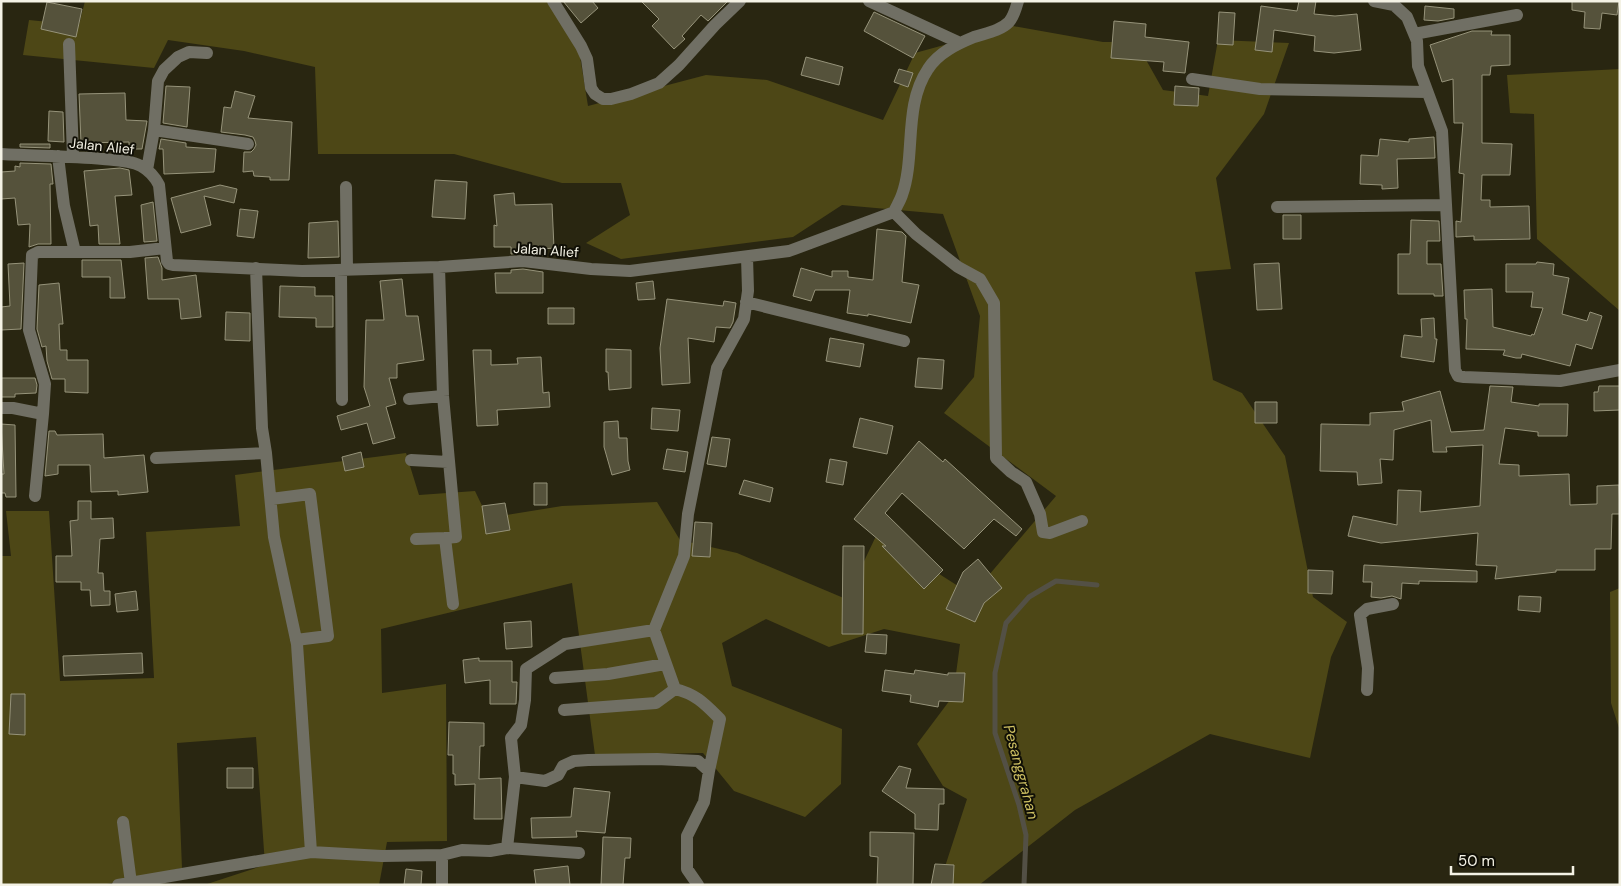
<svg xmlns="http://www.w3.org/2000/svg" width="1621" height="886" font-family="'DM Sans',sans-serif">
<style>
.green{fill:#4d4716}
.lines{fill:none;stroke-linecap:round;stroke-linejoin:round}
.stream{stroke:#535045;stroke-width:5}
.building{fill:#55523b;stroke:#96937a}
.minor{stroke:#706f64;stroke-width:12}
.labels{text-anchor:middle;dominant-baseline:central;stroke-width:4;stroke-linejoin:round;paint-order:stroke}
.street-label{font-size:14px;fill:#f4f2e5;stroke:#100f06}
.water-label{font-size:15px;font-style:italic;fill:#cec062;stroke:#100f06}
</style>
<rect width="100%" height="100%" fill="#292611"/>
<!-- green -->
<path class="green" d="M85 1H556L577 38 588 106 706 75 767 80 883 120 915 53 1013 26 1103 42H1136L1163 90 1208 96 1218 40 1289 43 1264 114 1216 178 1231 269 1195 272 1213 380 1242 393 1285 456 1313 597 1347 622 1331 657 1310 758 1210 734 1075 810 979 885H939L967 799 943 786 917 744 953 696 960 644 884 629 829 647 766 619 722 643 732 686 842 729 841 784 805 817 734 791 703 753 595 755 572 583 381 629 382 693 446 684 447 841 387 842 379 885H204L265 865 256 737 177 743 182 868 102 885H1V556H11L6 511H49L60 681 154 678 146 532 240 526 235 475 406 453 419 495 475 491 488 518 562 506 657 502 680 540 737 553 846 599 877 534 972 595 1056 496 944 413 974 377 980 316 943 214 842 205 793 237 621 259 586 243 630 215 621 183H562L454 154H318L315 67 244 51 168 40 154 68 23 55 29 20 79 25Z
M1620 69V311L1537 239 1534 114 1510 113 1507 75Z
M1620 588V731L1611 703 1610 592Z"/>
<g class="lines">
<!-- stream -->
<path class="stream" d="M1024 885 1026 835 1019 805 995 733V673L1006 623 1029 597 1056 581 1097 585"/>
</g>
<!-- building -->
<path class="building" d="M563 1H592L598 8 581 23Z
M641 1H728L708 21 701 15 682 36 685 39 674 49 652 26 659 19Z
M1299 1H1316L1314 14 1335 16 1357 14 1361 50 1334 53 1314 51 1315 36 1274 30 1272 52 1255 50 1261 6 1297 11Z
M1572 1H1619L1617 15 1602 13 1600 29 1584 28 1585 12 1572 10Z
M47 2 82 9 76 37 41 29Z
M1425 6 1454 9V18L1438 21 1424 20Z
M874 12 925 36 913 58 864 31Z
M1219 12 1235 13 1233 45 1217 44Z
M1114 21 1146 24 1145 37 1189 42 1185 73 1163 71 1164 62 1111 58Z
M1472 31H1492L1491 35H1510V65L1491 66 1490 75H1482V143L1512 144 1510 175H1482L1481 200H1490V207L1529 206 1530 239 1474 240V236L1456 237V221L1461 222 1464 174 1459 173 1463 123H1454L1453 79 1442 82 1430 45Z
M806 57 843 67 839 85 801 75Z
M899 69 913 73 908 87 894 82Z
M166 86 190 87 187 127 163 123Z
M1175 86 1199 88 1198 106 1174 105Z
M235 91 255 96 248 118 292 122 289 180H270V177L254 176 253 171 243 172 244 152H251L254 149 256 145 255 141 253 137 245 135 221 132 224 107 231 108Z
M125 93 126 120 147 121 142 149H129V142L81 143 79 94Z
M49 111 63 112 64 142 48 141Z
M1434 137 1435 158 1397 159 1398 188 1382 189V185L1360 184 1361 155 1378 156 1380 139 1409 142V139Z
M161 139 186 143V147L216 149 214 172 164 174 163 149H159Z
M20 144H50V148L20 147Z
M20 163 51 164 53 184H50L51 244H38L29 247 30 224 18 225 15 198 1 199V172L15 171V166L20 167Z
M120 168 129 170 132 195 115 196 120 244H99L98 225 90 226 84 171Z
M435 180 467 182 465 219 432 217Z
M220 185 237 189 234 203 204 196 211 225 181 233 171 198Z
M514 193 515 205 552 204 554 248 543 249V255L524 253 511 254V247H494V225L497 226 494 195Z
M153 202 157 241 144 242 141 205Z
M240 209 258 211 254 238 237 236Z
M1283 215H1301V239H1283Z
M1411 220 1439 221 1440 241H1427V264H1441L1443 296H1434V294H1398V254H1410Z
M338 221 339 257 308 258 309 223Z
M877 229 902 232 906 236 902 282 919 285 911 323 868 314V316L847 313 850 290H815L811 301 793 296 801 268 832 277V271H848V277L873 280Z
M158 257 162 268V280L196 275 201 317 181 319 179 299H148L145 258Z
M82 260H121L125 298H110V277H82Z
M1537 262 1554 264 1553 275 1569 278 1562 314 1587 321 1590 312 1602 316 1592 349 1576 344 1570 366 1522 354 1521 358H1516L1503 355 1505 350 1466 349 1467 319H1465L1464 290 1492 289 1493 327 1531 336 1532 334 1534 335 1543 308 1531 307 1533 292H1506V264H1536Z
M24 263 21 329 1 330V307L10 306 8 264Z
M1279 263 1282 309 1257 310 1254 264Z
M523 269 543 272V293H496L495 273H511V270Z
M402 279 406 316H418L424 360 397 364V378H389L396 404 386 407 395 438 373 444 367 423 341 430 337 416 370 406 364 387 366 320H384L380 281Z
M653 281 655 299 638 300 636 283Z
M59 283 63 324H59L60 350H67V360H88V393L65 392V379H52L47 361 46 346 42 347 37 329 39 285Z
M280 286 315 287V296H333V327H316V318L279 317Z
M667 299 723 306 724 301 736 303 733 322 730 328 716 327 714 342 688 338 690 383 662 385 660 348Z
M548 308H574V324H548Z
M226 312 250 313V341L225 340Z
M1434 318 1435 339H1437L1434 362 1401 357 1404 335 1422 337 1421 319Z
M830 338 864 344 860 367 826 361Z
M606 349 631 350V388L609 390 608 372H606Z
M473 350H491V365L518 364 517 358 541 357 543 393 549 392 550 407 497 410 498 425 477 426Z
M918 358 944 360 942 389 915 387Z
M1 378H35L37 385 36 393 15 394V397H1Z
M1490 386 1513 387 1511 402 1539 406V404H1568L1567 436H1538V432L1505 428 1499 464 1519 465V476L1569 474 1570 505 1597 504V486L1619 485 1620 514H1612L1611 549H1595V570H1556V572L1495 579 1497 566 1476 565 1478 533 1381 543 1348 536 1353 516 1397 525 1398 490 1421 491 1420 512 1480 506 1483 445 1446 447 1447 452H1433L1431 420 1394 430 1393 460 1380 459 1382 483 1358 485 1357 472 1320 471 1321 424 1370 425V413L1404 411 1402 402 1440 391 1451 432 1484 430Z
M1599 386H1620V410L1594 411V392H1598Z
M1255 402H1277V423H1255Z
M652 408 680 410 678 431 651 429Z
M860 418 893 426 887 454 853 447Z
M618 421 619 438H627L628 461 630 470 612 475 604 447V422Z
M1 424 15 425 16 497H6L5 493H1V474H4Z
M49 431H55L57 435 103 434 104 458 144 455 148 492 118 495V491L91 492 90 465H58V474L45 476Z
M712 437 730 439 726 467 707 464Z
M919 441 943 462 945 459 1022 529 1016 536 994 519 964 549 902 493 885 513 943 570 924 589 882 546H886L854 519Z
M667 449 688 452 685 472 663 469Z
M361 452 364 467 345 471 342 457Z
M830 459 847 462 843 485 826 482Z
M744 480 773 488 770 502 739 494Z
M534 483H547V505H534Z
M78 501H91V519L113 518 114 538 100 539 98 573H103L104 591H110V605L91 606 90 590H81V582H56V556H72L70 521 78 520Z
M505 503 510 530 486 534 482 506Z
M695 522 712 523 710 557 692 556Z
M843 546H864L863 634H842Z
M978 559 1002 588 984 603 975 622 946 609 963 572Z
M1364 565 1477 571V582L1419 581V584L1402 583 1401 599 1392 596 1381 598 1371 597 1372 582H1363Z
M1308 570 1333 571 1332 594 1308 593Z
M136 591 138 610 117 612 115 594Z
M1519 596 1541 597 1540 612 1518 610Z
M531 621 532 647 506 649 504 623Z
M867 634 887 635 886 654 865 652Z
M142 653 143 673 64 676 63 656Z
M479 658V661H512V682H517L516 704H490V680L465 683 463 660Z
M885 670 914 674 915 670 948 675V673H965L963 702 939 701 938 707 910 702 911 695 882 691Z
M11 694H25V735L9 734Z
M449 722 484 723V746H480L479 779 501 778 502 819H474L475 784 455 785V774H453V755H448Z
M899 766 911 769 906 788 944 789V804H939L938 830 915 829V814L882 791Z
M227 768H253V788H227Z
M574 788 610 792 605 833 576 831 577 837 532 838 531 818 571 817Z
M870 832 914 833 913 885H877L878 857 870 856Z
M603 837 631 838 630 858H625L623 885H601Z
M935 864 954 865 953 885H931Z
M568 866 570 885H536L534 870Z
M406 869 422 871 421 885H404Z"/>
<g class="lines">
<!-- minor -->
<path class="minor" d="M553 1 581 46 587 59 591 88 595 94 603 99H611L631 94 659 83 679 65 715 25 740 1
M869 1 960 43
M1374 1 1394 5 1407 17 1417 41 1418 66 1442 131 1455 370 1458 376 1464 377 1560 381 1620 370
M1414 34 1517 15
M69 44 73 156
M1192 79 1260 89 1427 92
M154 130 158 81 164 70 178 57 189 52 207 53
M1 154C35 156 69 156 103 159 115 160 130 160 141 166 150 171 155 177 159 185L167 261 169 264 173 265 302 271 439 267 523 261 591 269 630 271 789 251 894 212C896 207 900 201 902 195 916 156 903 106 928 69 938 53 957 44 974 37 986 33 1000 31 1009 22 1014 16 1016 8 1018 1
M58 156 64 206 75 252
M147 170 154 130 248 144
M346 187 347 270
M1277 207 1446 205
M894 212 916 234 958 267 980 279 994 303 996 458 1011 472 1026 482 1040 514 1043 532 1050 533 1082 521
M439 267 443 396 456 537 445 538 453 604
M256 268 262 428 266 453 274 537 297 644 311 852
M341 271 342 400
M746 302 904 341
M409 399 443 396
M1 408H13L43 414 35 496
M43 414 45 384 29 330 32 255 38 252H130L165 248
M156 458 266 453
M411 460 448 462
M271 499 310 494 328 636 296 640
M416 539 445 538
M654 630 675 689C696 694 705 704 720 719L709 771
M555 678 608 674 665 664
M1367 690 1368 668 1360 615 1367 609 1393 604
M564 710 656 703 675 689
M515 777 545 781 558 775 563 766 574 761 588 760 657 759 698 761 709 771 704 802 687 836V869L698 885
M123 822 131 883
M507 848 579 853
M442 855V885
M118 885 311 852 382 856 442 855 462 850 490 851 507 848 515 777 511 738 521 725 525 700 526 669 565 644 654 630 684 556 688 514 717 368 744 319 748 291 747 257"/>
</g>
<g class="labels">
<!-- street labels -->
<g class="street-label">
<text transform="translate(102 146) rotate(6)">Jalan Alief</text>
<text transform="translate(546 250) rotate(4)">Jalan Alief</text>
</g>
<!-- water labels -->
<g class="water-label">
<text transform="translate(1021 772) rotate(75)">Pesanggrahan</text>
</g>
</g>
<!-- border -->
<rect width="1621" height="886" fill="none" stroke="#f4f2e5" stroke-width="5"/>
<!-- scale -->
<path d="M1451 866v8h122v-8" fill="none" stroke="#f4f2e5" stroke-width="2.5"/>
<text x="1458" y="866" font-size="15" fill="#f4f2e5" stroke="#100f06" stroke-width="4" paint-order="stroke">50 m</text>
</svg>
